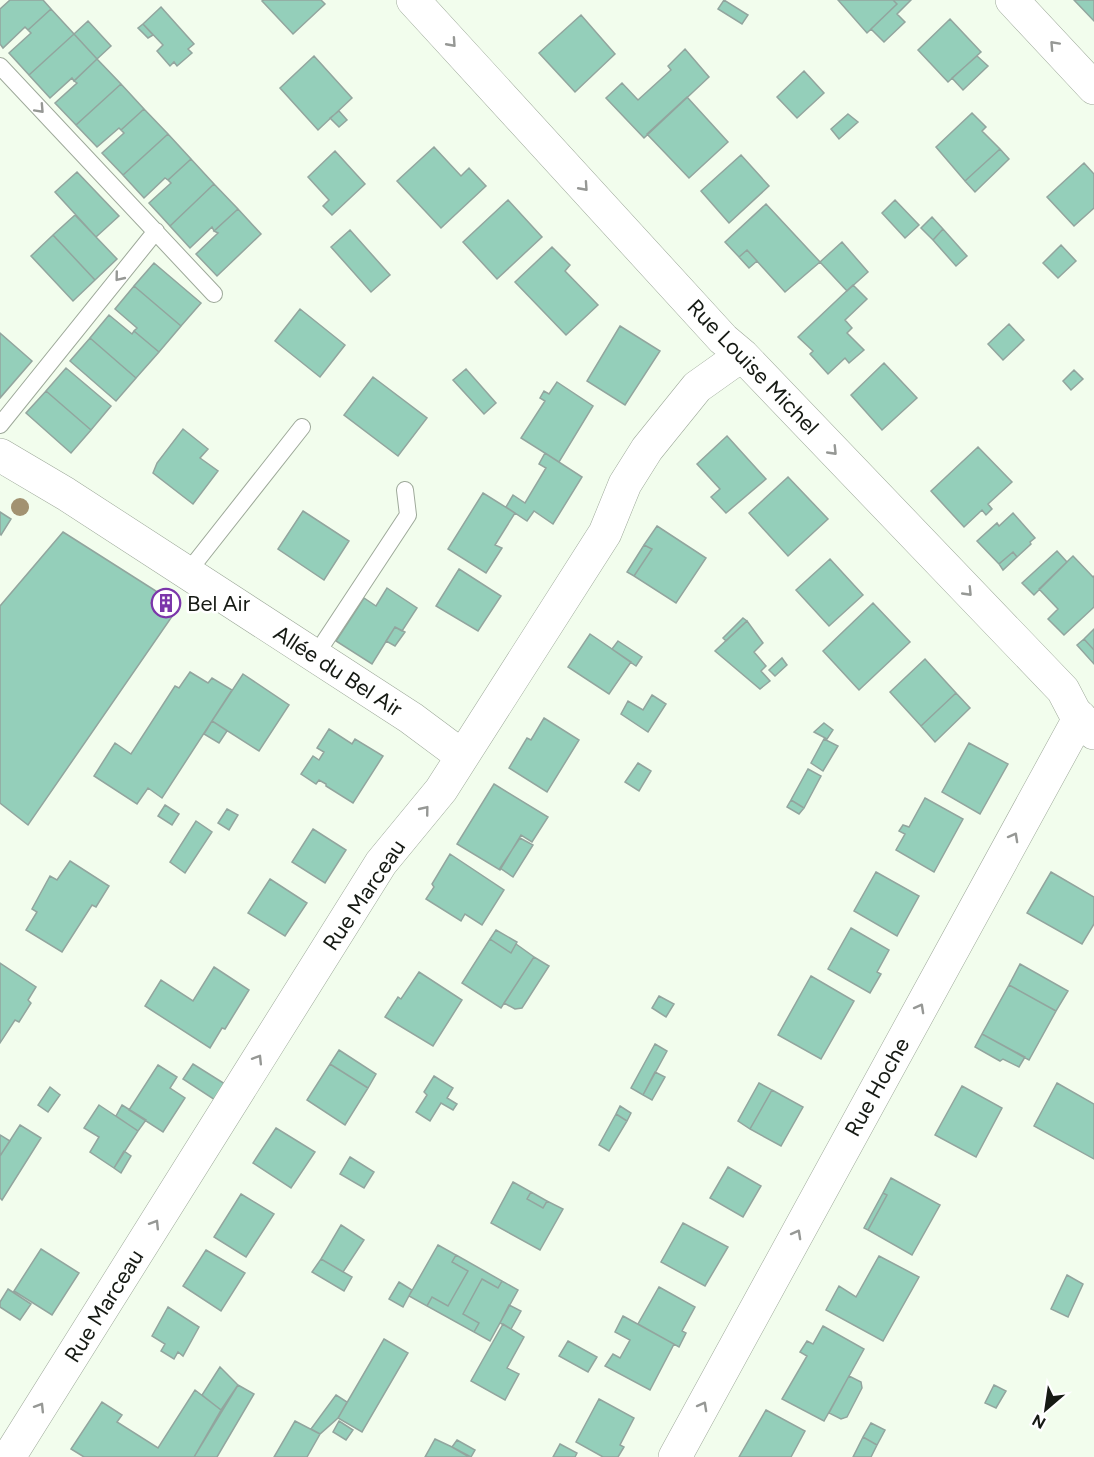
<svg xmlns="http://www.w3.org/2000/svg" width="1094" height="1457" font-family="Figtree,sans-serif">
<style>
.building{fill:#94cfba;stroke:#92a59e;stroke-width:1.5}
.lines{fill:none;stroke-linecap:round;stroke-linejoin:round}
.service-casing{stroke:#9ea99a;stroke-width:18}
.minor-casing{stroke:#9ea99a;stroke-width:34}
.service{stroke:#fff;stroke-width:16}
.minor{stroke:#fff;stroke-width:33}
.tree{fill:#a29271}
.oneway{stroke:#969895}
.labels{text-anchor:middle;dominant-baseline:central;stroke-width:5;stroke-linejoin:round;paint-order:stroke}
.street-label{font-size:22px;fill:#161a14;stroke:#fff}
.poi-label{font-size:22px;fill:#161a14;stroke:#fff;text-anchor:start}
</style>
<rect width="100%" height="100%" fill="#f2fded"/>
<!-- building -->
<path class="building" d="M10 0H43L51 9 28 30 25 27 3 48 0 44V9Z
M264 0H321L325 4 293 34 262 1Z
M724 0 748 15 742 24 718 9Z
M838 0H893L897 4 867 33Z
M893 0H911L897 14 905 22 884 42 871 29 897 4Z
M1074 0H1094V21Z
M161 7 194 44 188 49 192 53 177 66 174 62 170 66 157 51 163 45 143 24Z
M51 9 74 34 29 75 9 53 31 33 28 30Z
M581 15 615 54 575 92 539 53Z
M950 19 981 52 948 82 918 50Z
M88 21 111 46 97 59 74 34Z
M143 24 153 35 148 38 138 28Z
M74 34 97 59 74 81 72 78 50 98 29 75Z
M685 49 709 77 644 138 606 98 622 83 638 100 671 70 668 66Z
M314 56 352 98 318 130 280 88Z
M977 56 988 66 963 90 952 78Z
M97 59 121 84 76 125 55 103 77 83 74 81Z
M804 71 824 93 797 118 777 97Z
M121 84 144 109 121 130 119 128 97 147 76 125Z
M687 97 728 142 689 178 647 134Z
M144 109 168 134 123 175 102 153 124 133 121 130Z
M339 111 347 120 339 127 330 118Z
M972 113 986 127 982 131 1000 149 965 181 936 147Z
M848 114 858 122 839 139 831 129Z
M168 134 191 159 168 180 165 178 144 198 123 175Z
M434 147 461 176 469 168 486 186 441 228 397 181Z
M1000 149 1009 159 975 192 965 181Z
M335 151 365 184 332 215 323 206 329 200 308 177Z
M741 155 769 186 729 223 701 191Z
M191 159 214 184 170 226 149 203 171 183 168 180Z
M1084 163 1094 174V208L1074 226 1047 197Z
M77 172 119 216 96 237 55 192Z
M214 184 238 209 214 231 212 227 190 248 170 226Z
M508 200 542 237 497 279 463 242Z
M895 200 919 225 905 238 882 213Z
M766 204 820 262 785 292 747 250 739 257 725 242Z
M238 209 261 234 217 276 196 254 218 233 214 231Z
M75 215 117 259 95 280 53 235Z
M932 217 943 229 933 240 921 228Z
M943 229 967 256 956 266 933 240Z
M350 230 390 275 371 292 331 247Z
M53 235 95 280 73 301 31 256Z
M842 242 868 272 847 291 820 262Z
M1061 245 1076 261 1058 278 1043 263Z
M552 247 570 265 565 271 598 305 566 335 515 282Z
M747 250 757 261 749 268 739 257Z
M154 263 201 303 181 326 134 286Z
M853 285 867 299 845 320 852 328 847 333 864 350 849 363 845 358 828 374 810 354 813 351 798 337Z
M134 286 181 326 159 352 134 331 137 328 115 309Z
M300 309 345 345 320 377 275 341Z
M109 315 132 334 134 331 159 352 136 378 90 338Z
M1009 324 1024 340 1003 360 988 344Z
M620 326 660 351 625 405 587 381Z
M0 333 32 361 0 398Z
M90 338 136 378 116 401 70 361Z
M884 363 917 398 882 430 851 395Z
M66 368 111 406 91 430 46 391Z
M466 369 496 403 484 414 453 380Z
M1074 370 1083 379 1071 390 1063 381Z
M373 377 427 418 398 456 344 415Z
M557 382 593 406 559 462 521 438 545 401 540 398 544 391 549 394Z
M46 391 91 430 71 453 26 413Z
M183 429 208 449 200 458 218 471 193 504 153 473 157 463Z
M727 436 766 479 726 513 711 497 720 489 697 464Z
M978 447 1012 482 988 504 992 509 986 515 982 510 964 527 931 491Z
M545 453 582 477 553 524 534 511 527 521 506 507 513 495 525 503 546 468 539 464Z
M788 477 828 519 788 556 749 513Z
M483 493 515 513 495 545 502 548 486 573 448 549Z
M303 511 349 541 324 580 278 549Z
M0 512 11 519 1 535 0 534Z
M1013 513 1035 538 1030 542 1031 544 1017 557 1013 552 999 564 977 541 997 523 999 526Z
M657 526 706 558 676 603 634 576 652 549 644 545Z
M63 532 159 593 151 603 173 615 28 825 0 803V606Z
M644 545 652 549 634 576 627 572Z
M1057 551 1067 562 1034 595 1022 583Z
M1013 552 1017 557 1003 570 999 564Z
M1073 556 1093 577 1094 576V607L1064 635 1048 619 1058 609 1039 589Z
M830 559 863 595 829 626 796 590Z
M459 569 501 596 478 631 436 606Z
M387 588 417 608 402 631 395 627 372 664 336 641 364 598 376 606Z
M162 594 175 603 170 612 156 603Z
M873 603 910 642 859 690 823 651Z
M743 618 747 621 726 641 723 638Z
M747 621 763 643 754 652 766 666 761 671 770 681 760 689 715 651Z
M395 627 405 632 395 646 386 641Z
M1094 629V650L1084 639Z
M590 634 631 662 609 694 568 667Z
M1084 639 1094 650V664L1077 645Z
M618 641 642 657 636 666 612 649Z
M782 658 787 665 775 676 769 670Z
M925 659 956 693 921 726 890 692Z
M190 672 208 683 212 678 232 690 162 798 148 788 137 804 94 776 115 743 131 754 175 686 179 688Z
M243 674 289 705 259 751 212 721Z
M956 693 970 708 935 742 921 726Z
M652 695 666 704 648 732 621 714 628 701 643 710Z
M544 718 579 740 547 792 509 768 527 738 531 740Z
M212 721 227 731 219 743 204 734Z
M824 723 833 730 827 739 814 732Z
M329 729 352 744 355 739 383 756 353 803 326 786V784L319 780 316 784 301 774 313 756 319 760 324 752 317 748Z
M824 739 838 746 823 771 811 763Z
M969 743 1008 764 980 814 942 792Z
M638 763 651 771 639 791 625 782Z
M808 769 821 776 804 808 791 800Z
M494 784 548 817 532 842 521 835 500 870 457 844Z
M925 798 963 819 934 872 896 850 905 834 899 831 903 825 909 827Z
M791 800 804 808 799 814 787 807Z
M165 805 179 814 172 825 158 816Z
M227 809 238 815 229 830 218 823Z
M196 821 212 832 185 873 170 862Z
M313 829 346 850 325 883 292 862Z
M520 838 533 845 513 877 500 868Z
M450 854 504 890 482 925 465 914 461 921 426 899 434 887 432 884Z
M70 861 109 886 96 907 92 905 62 952 26 930 37 912 32 909 50 876 57 880Z
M876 872 919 896 897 936 854 911Z
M1051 872 1094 897V924L1082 944 1027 913Z
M270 879 307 903 285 936 248 913Z
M851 928 889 950 877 972 881 974 870 993 828 969Z
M496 930 517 942 511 953 490 939Z
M490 939 511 953 516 944 534 957 501 1008 462 983Z
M534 957 549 966 522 1008 515 1009 504 1003Z
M0 963 36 987 28 1000 31 1003 19 1022 15 1020 0 1043Z
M1020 964 1068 991 1056 1011 1009 985Z
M214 967 249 990 225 1029 222 1028 210 1048 145 1006 161 980 193 1001Z
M419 972 462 1000 433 1046 385 1017 398 997 401 999Z
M811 976 854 1001 821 1059 778 1035Z
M1009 985 1056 1011 1029 1060 982 1034Z
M659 996 674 1004 666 1017 652 1008Z
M982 1034 1025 1057 1019 1067 1003 1059 1000 1061 975 1047Z
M655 1044 667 1051 643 1095 631 1088Z
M339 1050 376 1074 368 1088 330 1064Z
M193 1064 225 1084 215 1100 183 1079Z
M330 1064 368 1088 345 1125 307 1100Z
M158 1065 177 1077 170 1088 185 1098 163 1132 129 1110Z
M655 1072 665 1077 652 1100 643 1095Z
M434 1076 453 1088 447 1098 457 1104 453 1110 441 1103 430 1121 416 1112 427 1095 424 1092Z
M759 1083 772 1090 750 1129 738 1121Z
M1057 1083 1094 1104V1159L1034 1126Z
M962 1086 1002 1108 976 1157 935 1135Z
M50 1087 60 1095 48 1112 38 1105Z
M772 1090 803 1107 781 1146 750 1129Z
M99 1105 138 1131 114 1168 90 1152 99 1137 84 1128Z
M122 1105 146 1120 138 1131 116 1116Z
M620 1106 631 1113 627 1121 616 1114Z
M616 1114 627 1121 609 1151 599 1145Z
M20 1125 41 1138 2 1200 0 1198V1156Z
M276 1128 315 1152 291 1188 253 1163Z
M0 1135 10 1141 0 1156Z
M124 1151 131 1156 121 1173 114 1168Z
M350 1157 374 1172 364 1188 340 1174Z
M728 1167 761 1186 743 1217 710 1198Z
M891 1178 940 1205 912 1255 868 1230 887 1195 883 1193Z
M513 1182 531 1192 527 1199 543 1208 547 1201 563 1209 540 1250 491 1223Z
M531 1192 547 1201 543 1208 527 1199Z
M883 1193 887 1195 868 1230 864 1228Z
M241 1194 274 1214 246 1257 214 1237Z
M683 1223 728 1247 705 1286 661 1262Z
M341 1225 364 1240 343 1272 321 1259Z
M438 1245 456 1255 452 1262 468 1271 448 1306 432 1297 427 1306 409 1296Z
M41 1249 79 1273 52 1315 14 1291Z
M206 1250 245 1273 221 1311 183 1286Z
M456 1255 502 1281 498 1288 482 1279 463 1314 479 1323 474 1332 427 1306 432 1297 448 1306 468 1271 452 1262Z
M879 1256 919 1277 883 1341 826 1310 839 1286 856 1297Z
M321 1259 352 1277 344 1291 312 1272Z
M1067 1275 1083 1284 1068 1317 1051 1309Z
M482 1279 498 1288 502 1281 518 1290 490 1341 474 1332 479 1323 463 1314Z
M399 1282 412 1290 403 1307 389 1299Z
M659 1287 695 1307 682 1331 686 1333 679 1347 638 1324Z
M8 1289 31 1304 20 1320 0 1307V1302Z
M509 1305 521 1311 511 1329 500 1323Z
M168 1307 199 1327 183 1356 178 1352 174 1359 161 1351 165 1344 152 1336Z
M623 1316 674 1344 650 1390 605 1366 613 1354 620 1358 630 1340 615 1332Z
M503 1324 524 1337 507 1368 519 1374 505 1400 471 1381Z
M823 1326 864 1349 824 1421 782 1399 807 1356 800 1352 807 1341 813 1344Z
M384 1339 408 1353 362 1432 338 1418Z
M568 1341 597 1357 588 1372 559 1356Z
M220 1367 238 1385 221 1410 202 1395Z
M849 1376 861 1382 862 1388 847 1417 841 1419 829 1413Z
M238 1385 254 1394 217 1457H194Z
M994 1385 1006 1391 996 1408 985 1403Z
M195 1390 221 1410 194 1457H84L71 1449 102 1402 122 1415 117 1422 158 1448Z
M336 1395 347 1402 338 1418 320 1434 311 1429Z
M599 1399 634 1418 620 1445 624 1447 618 1457H603L576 1442Z
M766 1410 805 1431 791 1457H739Z
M295 1421 320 1434 307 1457H274Z
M339 1421 353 1430 346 1440 333 1432Z
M871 1423 885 1430 877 1445 863 1437Z
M863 1437 877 1445 871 1457H853Z
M435 1439 452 1447 469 1457H425Z
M457 1440 475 1450 471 1457 452 1447Z
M560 1444 577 1453 575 1457H553Z"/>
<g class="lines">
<!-- service casing -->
<g class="service-casing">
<path id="service" d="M0 66 214 294
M0 425 156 231
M187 573 302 427
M315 656 408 515 405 490"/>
</g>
<!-- minor casing -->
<g class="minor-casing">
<path id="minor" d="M413 0 723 339 742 355 1063 690 1074 711 1094 733
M1012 0 1094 88
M0 455 66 494 411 718 462 756
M9 1457 381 863 441 790 605 533 625 484 647 449 697 387 742 355
M675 1457 1080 717"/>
</g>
<!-- service -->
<use href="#service" class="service"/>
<!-- minor -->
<use href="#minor" class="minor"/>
</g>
<!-- trees -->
<circle class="tree" cx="20" cy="507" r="9"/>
<!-- one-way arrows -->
<defs><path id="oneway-chevron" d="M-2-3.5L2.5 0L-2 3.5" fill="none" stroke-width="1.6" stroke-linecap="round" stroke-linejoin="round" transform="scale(1.5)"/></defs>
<g class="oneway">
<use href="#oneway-chevron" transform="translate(452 43) rotate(48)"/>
<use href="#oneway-chevron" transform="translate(1054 45) rotate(-133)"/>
<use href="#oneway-chevron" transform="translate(40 109) rotate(47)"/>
<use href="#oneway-chevron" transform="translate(584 187) rotate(48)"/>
<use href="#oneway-chevron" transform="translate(119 277) rotate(129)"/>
<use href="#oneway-chevron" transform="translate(833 451) rotate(46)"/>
<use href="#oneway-chevron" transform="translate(968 592) rotate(46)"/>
<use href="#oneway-chevron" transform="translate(425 810) rotate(-51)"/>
<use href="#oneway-chevron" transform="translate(1014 837) rotate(-61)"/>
<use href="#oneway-chevron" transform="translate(920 1008) rotate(-61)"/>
<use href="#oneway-chevron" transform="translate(258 1059) rotate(-58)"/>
<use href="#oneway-chevron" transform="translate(155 1224) rotate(-58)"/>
<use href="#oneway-chevron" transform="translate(797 1234) rotate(-61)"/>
<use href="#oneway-chevron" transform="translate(703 1406) rotate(-61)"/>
<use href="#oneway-chevron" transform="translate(40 1407) rotate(-58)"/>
</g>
<!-- icons -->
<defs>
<g id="building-ring" transform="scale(1.5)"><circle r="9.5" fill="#fff" stroke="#7b36aa" stroke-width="1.5"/><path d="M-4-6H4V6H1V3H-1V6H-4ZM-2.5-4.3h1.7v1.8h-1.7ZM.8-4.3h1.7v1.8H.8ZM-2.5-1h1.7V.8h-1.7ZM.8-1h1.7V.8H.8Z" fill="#7b36aa"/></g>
</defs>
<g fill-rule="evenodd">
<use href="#building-ring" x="166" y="603"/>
</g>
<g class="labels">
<!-- street labels -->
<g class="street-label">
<text transform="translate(753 367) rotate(46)">Rue Louise Michel</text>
<text transform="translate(338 671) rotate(33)">Allée du Bel Air</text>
<text transform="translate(364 895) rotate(-56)">Rue Marceau</text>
<text transform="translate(877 1087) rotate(-61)">Rue Hoche</text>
<text transform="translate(104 1306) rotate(-58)">Rue Marceau</text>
</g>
<!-- poi labels -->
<g class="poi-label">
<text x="187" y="603">Bel Air</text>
</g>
</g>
<!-- north arrow -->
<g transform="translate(1046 1409) rotate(209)" stroke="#ffffff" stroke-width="4.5" paint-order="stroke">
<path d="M0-4.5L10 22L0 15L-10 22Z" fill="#161a14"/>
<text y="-9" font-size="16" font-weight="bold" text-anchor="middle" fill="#161a14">N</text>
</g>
</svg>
